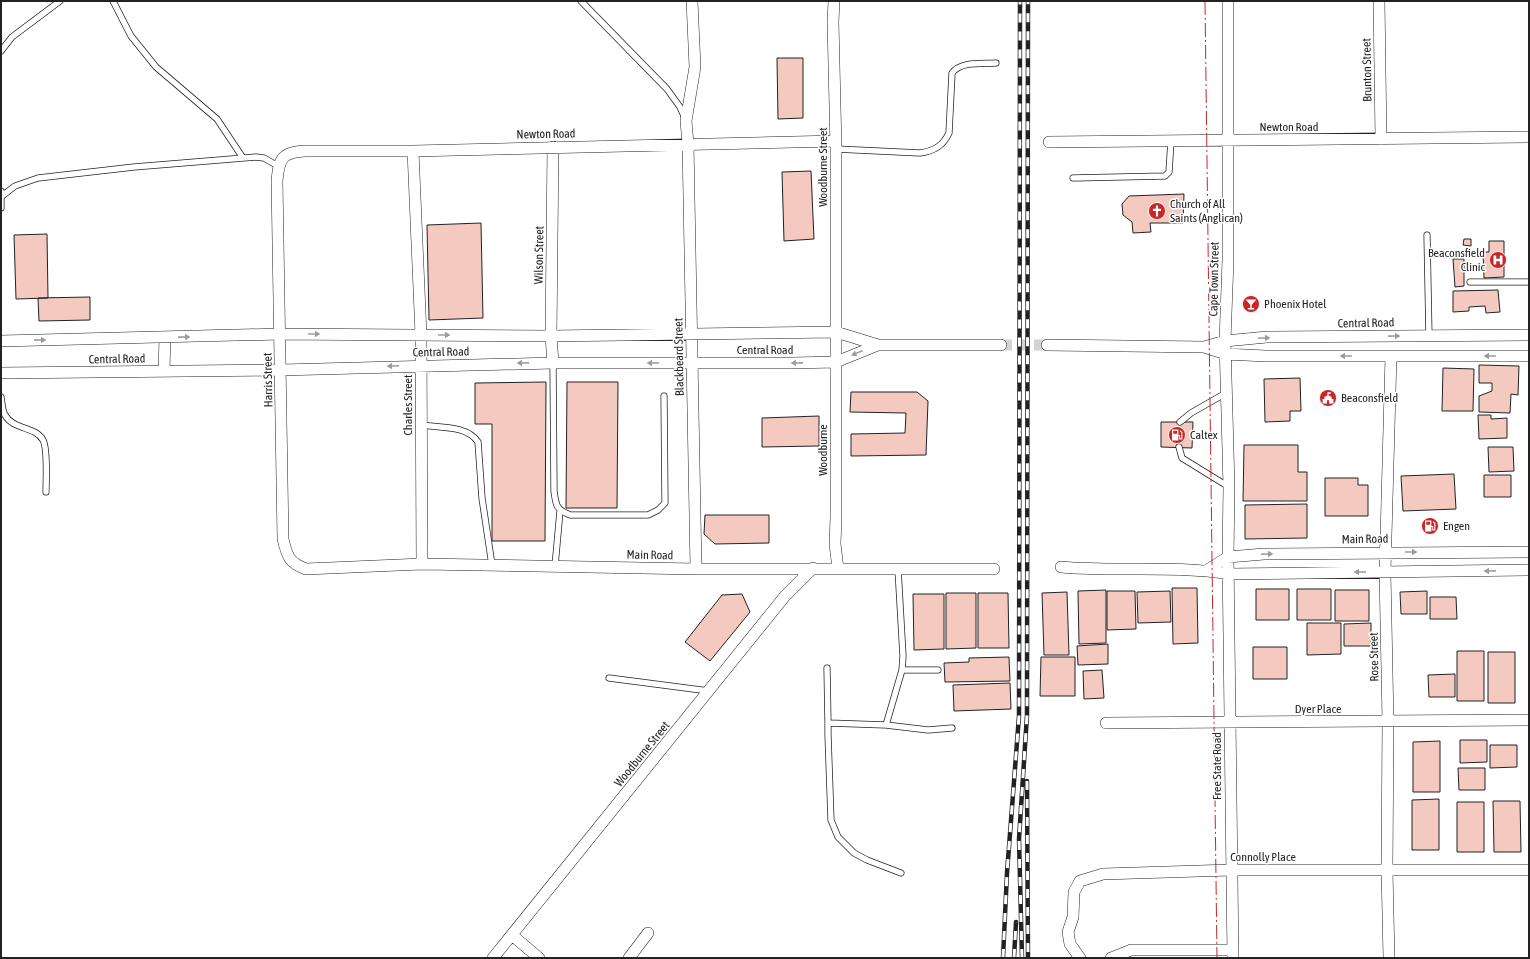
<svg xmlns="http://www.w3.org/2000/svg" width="1530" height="959" font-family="'Asap Condensed',sans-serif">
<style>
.building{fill:#f3c9c0;stroke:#222}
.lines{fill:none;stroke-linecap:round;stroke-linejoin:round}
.street-tunnel{stroke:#d3d3d3;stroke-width:11;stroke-dasharray:11 5.5;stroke-linecap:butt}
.lane-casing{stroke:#222;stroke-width:7}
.street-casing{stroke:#222;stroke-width:12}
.lane{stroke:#fff;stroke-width:5.5}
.street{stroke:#fff;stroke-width:11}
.rail-casing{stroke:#222;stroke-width:4.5}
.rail{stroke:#fff;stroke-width:3;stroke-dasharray:9;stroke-linecap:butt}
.power{stroke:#c62828;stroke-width:1;stroke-dasharray:14 3 2 3;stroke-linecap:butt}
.oneway{fill:#9c9c9c}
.labels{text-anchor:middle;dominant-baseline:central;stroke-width:3;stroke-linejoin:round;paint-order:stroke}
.street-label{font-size:12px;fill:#222;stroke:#fff}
.poi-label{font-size:12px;fill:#222;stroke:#fff;text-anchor:start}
</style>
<rect width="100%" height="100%" fill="#fff"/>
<!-- building -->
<path class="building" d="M777 58H803V118L778 119Z
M811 171 814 239 784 241 782 172Z
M1184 194 1183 223H1150L1151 232 1133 233 1132 222 1123 215 1122 204 1129 196Z
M481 223 483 318 429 320 427 225Z
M47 234 48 298 16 299 14 235Z
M1464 239H1471V246L1463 245Z
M1489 241H1504V277L1484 278 1483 252H1489Z
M1453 259H1464V286L1455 287Z
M1498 290 1500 312 1486 313 1485 306 1469 307V311L1453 312V291Z
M90 297V320L39 321 38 298Z
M1479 365 1519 366 1518 395 1511 394 1510 413 1479 412V396L1492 391V383H1479Z
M1443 368 1474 369 1473 411H1442Z
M1300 378 1301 411H1290V421L1265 422 1264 379Z
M546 382 545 541H492V424H475V383Z
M567 382H618L617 508H566Z
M851 392H917L928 401 926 455 851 456V434L905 433 906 413 850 412Z
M1478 415H1491V419L1507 418V438L1479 439Z
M819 416V446L762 447V418Z
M1161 422H1193L1192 448 1161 447Z
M1244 445H1298V472H1307V501H1243Z
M1488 447H1513L1514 471 1489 472Z
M1454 474 1456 509 1403 511 1401 476Z
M1484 475H1511V497H1484Z
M1325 478H1358V485H1368V516H1325Z
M1307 504V538L1245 539V505Z
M705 515H769V543L715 544 704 534Z
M1172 588H1197L1198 643 1173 644Z
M1256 589H1289V620H1256Z
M1297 589H1331V620H1297Z
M1106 590V643L1079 644 1078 591Z
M1335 590H1369V621H1335Z
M1107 591H1135L1136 629 1107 630Z
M1170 591 1171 622 1138 623 1137 592Z
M1427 591V614H1401L1400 592Z
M1067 592 1069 655H1044L1042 593Z
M946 593H976V648L946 649Z
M978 593H1008L1009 648H978Z
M742 594 750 612 710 661 685 642 722 595Z
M913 594H944V649L914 650Z
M1430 597H1456L1457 619H1430Z
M1307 623H1341V654L1307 655Z
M1371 623V646H1344V624Z
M1108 644V664L1078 665 1077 646Z
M1253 647H1287V679H1253Z
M1457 651H1484V701H1457Z
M1488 652H1515V703H1488Z
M1009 657 1010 681 945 682 944 663 969 662V658Z
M1041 657H1075V696H1040Z
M1102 670 1104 698 1084 699 1083 671Z
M1455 674V697H1429L1428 675Z
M1010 683 1011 709 954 711 953 685Z
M1460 740H1487V762L1460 763Z
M1440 741V792H1413V742Z
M1490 745H1517V767L1490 768Z
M1458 768H1485V790H1459Z
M1439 799V850H1412V800Z
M1493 801H1520L1521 852H1494Z
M1457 802H1484V852H1457Z"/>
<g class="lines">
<!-- street-tunnel -->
<path class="street-tunnel" d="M1001 345H1047"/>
<!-- lane casing -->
<g class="lane-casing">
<path id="lane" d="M113 1 131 36 156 67 217 119 243 158
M581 1 667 89 680 107 685 118
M1 51 12 37 60 1
M836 149 920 153C934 151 943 146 949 133L952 73C961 61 982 64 996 63
M1073 178 1165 176 1169 172 1171 141
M1 191V208
M2 196 15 186 38 178 134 167 256 157 264 158 278 166
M1427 235 1429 336
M1470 282H1529
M553 363 554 491C556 506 556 509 570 515H648L658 510 665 503 664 396
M1 397C2 403 2 410 5 415 13 430 35 426 43 440 48 449 46 481 46 492
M1180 422 1191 413 1226 393
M421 425C440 428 467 425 478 442L482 498 492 565
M1179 447 1182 458 1229 487
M555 566 560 511
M898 569 903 656 902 670 886 725 828 723V735L831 820 838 837 854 853 867 860 901 873
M827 668 828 723
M902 670H938
M609 678 709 691
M886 725 928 730 952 728"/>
</g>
<!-- street casing -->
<g class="street-casing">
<path id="street" d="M692 1 695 67 686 121 688 144 696 569
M834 1 833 22 836 149V518L835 544 838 569
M1228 1V260L1225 341 1229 487 1228 557 1233 958
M1379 1 1381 139
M836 141 413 151H306C282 152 279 158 277 181L283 539C287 556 289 563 306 569L422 564 696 569H994
M1049 142 1529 137
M413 151 421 335 422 564
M1 341 280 334 551 336 836 332 878 345H1001
M1047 345 1204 347 1226 354 1265 356H1529
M1204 347 1225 341 1267 337 1529 335
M553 363 551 336 553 147
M164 371 165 337
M1 373 281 370 553 363H792L836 362 878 345
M1061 567C1117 572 1174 565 1229 574L1529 570
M1206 571 1228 557 1264 554 1529 552
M1106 723 1529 720
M512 935 539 958
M493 958 785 596 813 568
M629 958 648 933
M1080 958 1070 944 1068 932 1073 917 1074 892 1080 881 1103 874 1231 870H1529
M1111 958 1131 950H1233
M1389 958 1387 870 1388 722 1385 572 1391 356"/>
</g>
<!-- lane -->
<use href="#lane" class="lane"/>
<!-- street -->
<use href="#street" class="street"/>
<!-- rail casing -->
<g class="rail-casing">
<path id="rail" d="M1027 781 1028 958
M1003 958 1007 873 1019 716 1020 1
M1014 958 1016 922
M1022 958 1019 839 1027 715 1028 1"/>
</g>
<!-- rail -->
<use href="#rail" class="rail"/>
<!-- power -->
<path class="power" d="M1205 1 1217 958"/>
</g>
<!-- one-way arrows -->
<defs><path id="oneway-solid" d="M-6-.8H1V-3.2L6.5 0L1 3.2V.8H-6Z"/></defs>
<g class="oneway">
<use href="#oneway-solid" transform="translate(314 334)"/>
<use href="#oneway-solid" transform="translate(444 335)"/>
<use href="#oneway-solid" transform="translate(1394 336) rotate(-1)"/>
<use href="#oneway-solid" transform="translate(184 337) rotate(-1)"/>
<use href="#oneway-solid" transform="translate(1264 338) rotate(-3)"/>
<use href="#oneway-solid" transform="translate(40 340) rotate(-1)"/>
<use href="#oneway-solid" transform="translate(857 353) rotate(158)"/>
<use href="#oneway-solid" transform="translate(1346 356) rotate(180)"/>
<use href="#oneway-solid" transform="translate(1490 356) rotate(-180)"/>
<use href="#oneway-solid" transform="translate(523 363) rotate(179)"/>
<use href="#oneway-solid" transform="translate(653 363) rotate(-180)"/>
<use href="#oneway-solid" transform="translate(797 363) rotate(179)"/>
<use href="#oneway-solid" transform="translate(393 366) rotate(178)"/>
<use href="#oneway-solid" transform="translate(1411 552)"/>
<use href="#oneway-solid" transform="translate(1267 554) rotate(-2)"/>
<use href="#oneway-solid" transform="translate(1490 571) rotate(179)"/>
<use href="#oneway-solid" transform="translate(1360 572) rotate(180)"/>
</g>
<!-- icons -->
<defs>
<g id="church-disc" transform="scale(0.9)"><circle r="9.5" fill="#c62828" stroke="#fff"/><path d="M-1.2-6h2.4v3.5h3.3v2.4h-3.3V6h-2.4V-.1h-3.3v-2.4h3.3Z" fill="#fff"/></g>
<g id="hospital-disc" transform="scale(0.9)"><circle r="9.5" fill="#c62828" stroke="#fff"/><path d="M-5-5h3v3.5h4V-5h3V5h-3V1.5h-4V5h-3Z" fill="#fff"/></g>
<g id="bar-disc" transform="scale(0.9)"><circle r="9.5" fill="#c62828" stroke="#fff"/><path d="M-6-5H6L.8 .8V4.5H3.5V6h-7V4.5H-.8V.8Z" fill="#fff"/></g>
<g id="civic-disc" transform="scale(0.9)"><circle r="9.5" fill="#c62828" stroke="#fff"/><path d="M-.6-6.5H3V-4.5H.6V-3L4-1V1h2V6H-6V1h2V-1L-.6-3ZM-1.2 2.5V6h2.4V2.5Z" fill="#fff"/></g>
<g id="fuel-disc" transform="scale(0.9)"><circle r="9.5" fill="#c62828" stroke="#fff"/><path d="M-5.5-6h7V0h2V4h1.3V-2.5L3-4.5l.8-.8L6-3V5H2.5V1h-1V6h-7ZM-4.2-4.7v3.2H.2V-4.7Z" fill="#fff"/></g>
</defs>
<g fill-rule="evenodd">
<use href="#church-disc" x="1157" y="211"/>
<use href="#hospital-disc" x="1498" y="260"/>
<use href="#bar-disc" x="1251" y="304"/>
<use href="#civic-disc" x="1328" y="398"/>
<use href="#fuel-disc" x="1177" y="435"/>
<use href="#fuel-disc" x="1430" y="526"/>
</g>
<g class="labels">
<!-- street labels -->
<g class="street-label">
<text transform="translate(1367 70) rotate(-91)">Brunton Street</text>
<text x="1289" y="127">Newton Road</text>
<text transform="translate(546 134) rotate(-1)">Newton Road</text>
<text transform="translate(823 167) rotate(-90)">Woodburne Street</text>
<text transform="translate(539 255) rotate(-89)">Wilson Street</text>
<text transform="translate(1214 279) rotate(-89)">Cape Town Street</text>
<text transform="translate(1366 323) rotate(-1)">Central Road</text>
<text x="765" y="350">Central Road</text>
<text transform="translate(441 352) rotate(-1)">Central Road</text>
<text transform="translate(679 357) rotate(-91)">Blackbeard Street</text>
<text transform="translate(117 359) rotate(-1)">Central Road</text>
<text transform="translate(268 380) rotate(-91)">Harris Street</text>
<text transform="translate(408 405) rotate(-90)">Charles Street</text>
<text transform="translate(823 450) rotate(-90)">Woodburne</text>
<text transform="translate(1365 539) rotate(-1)">Main Road</text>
<text transform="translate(650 555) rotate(1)">Main Road</text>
<text transform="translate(1374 657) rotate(-91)">Rose Street</text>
<text x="1318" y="709">Dyer Place</text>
<text transform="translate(642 754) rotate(-51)">Woodburne Street</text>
<text transform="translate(1217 766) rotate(-90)">Free State Road</text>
<text x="1263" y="857">Connolly Place</text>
</g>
<!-- poi labels -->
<g class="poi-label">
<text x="1170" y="204">Church of All<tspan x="1170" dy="14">Saints (Anglican)</tspan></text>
<text x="1485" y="253" text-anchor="end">Beaconsfield<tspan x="1485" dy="14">Clinic</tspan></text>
<text x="1264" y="304">Phoenix Hotel</text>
<text x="1341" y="398">Beaconsfield</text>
<text x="1190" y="435">Caltex</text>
<text x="1443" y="526">Engen</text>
</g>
</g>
<!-- border -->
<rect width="1530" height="959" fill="none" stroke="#222222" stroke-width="4"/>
</svg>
